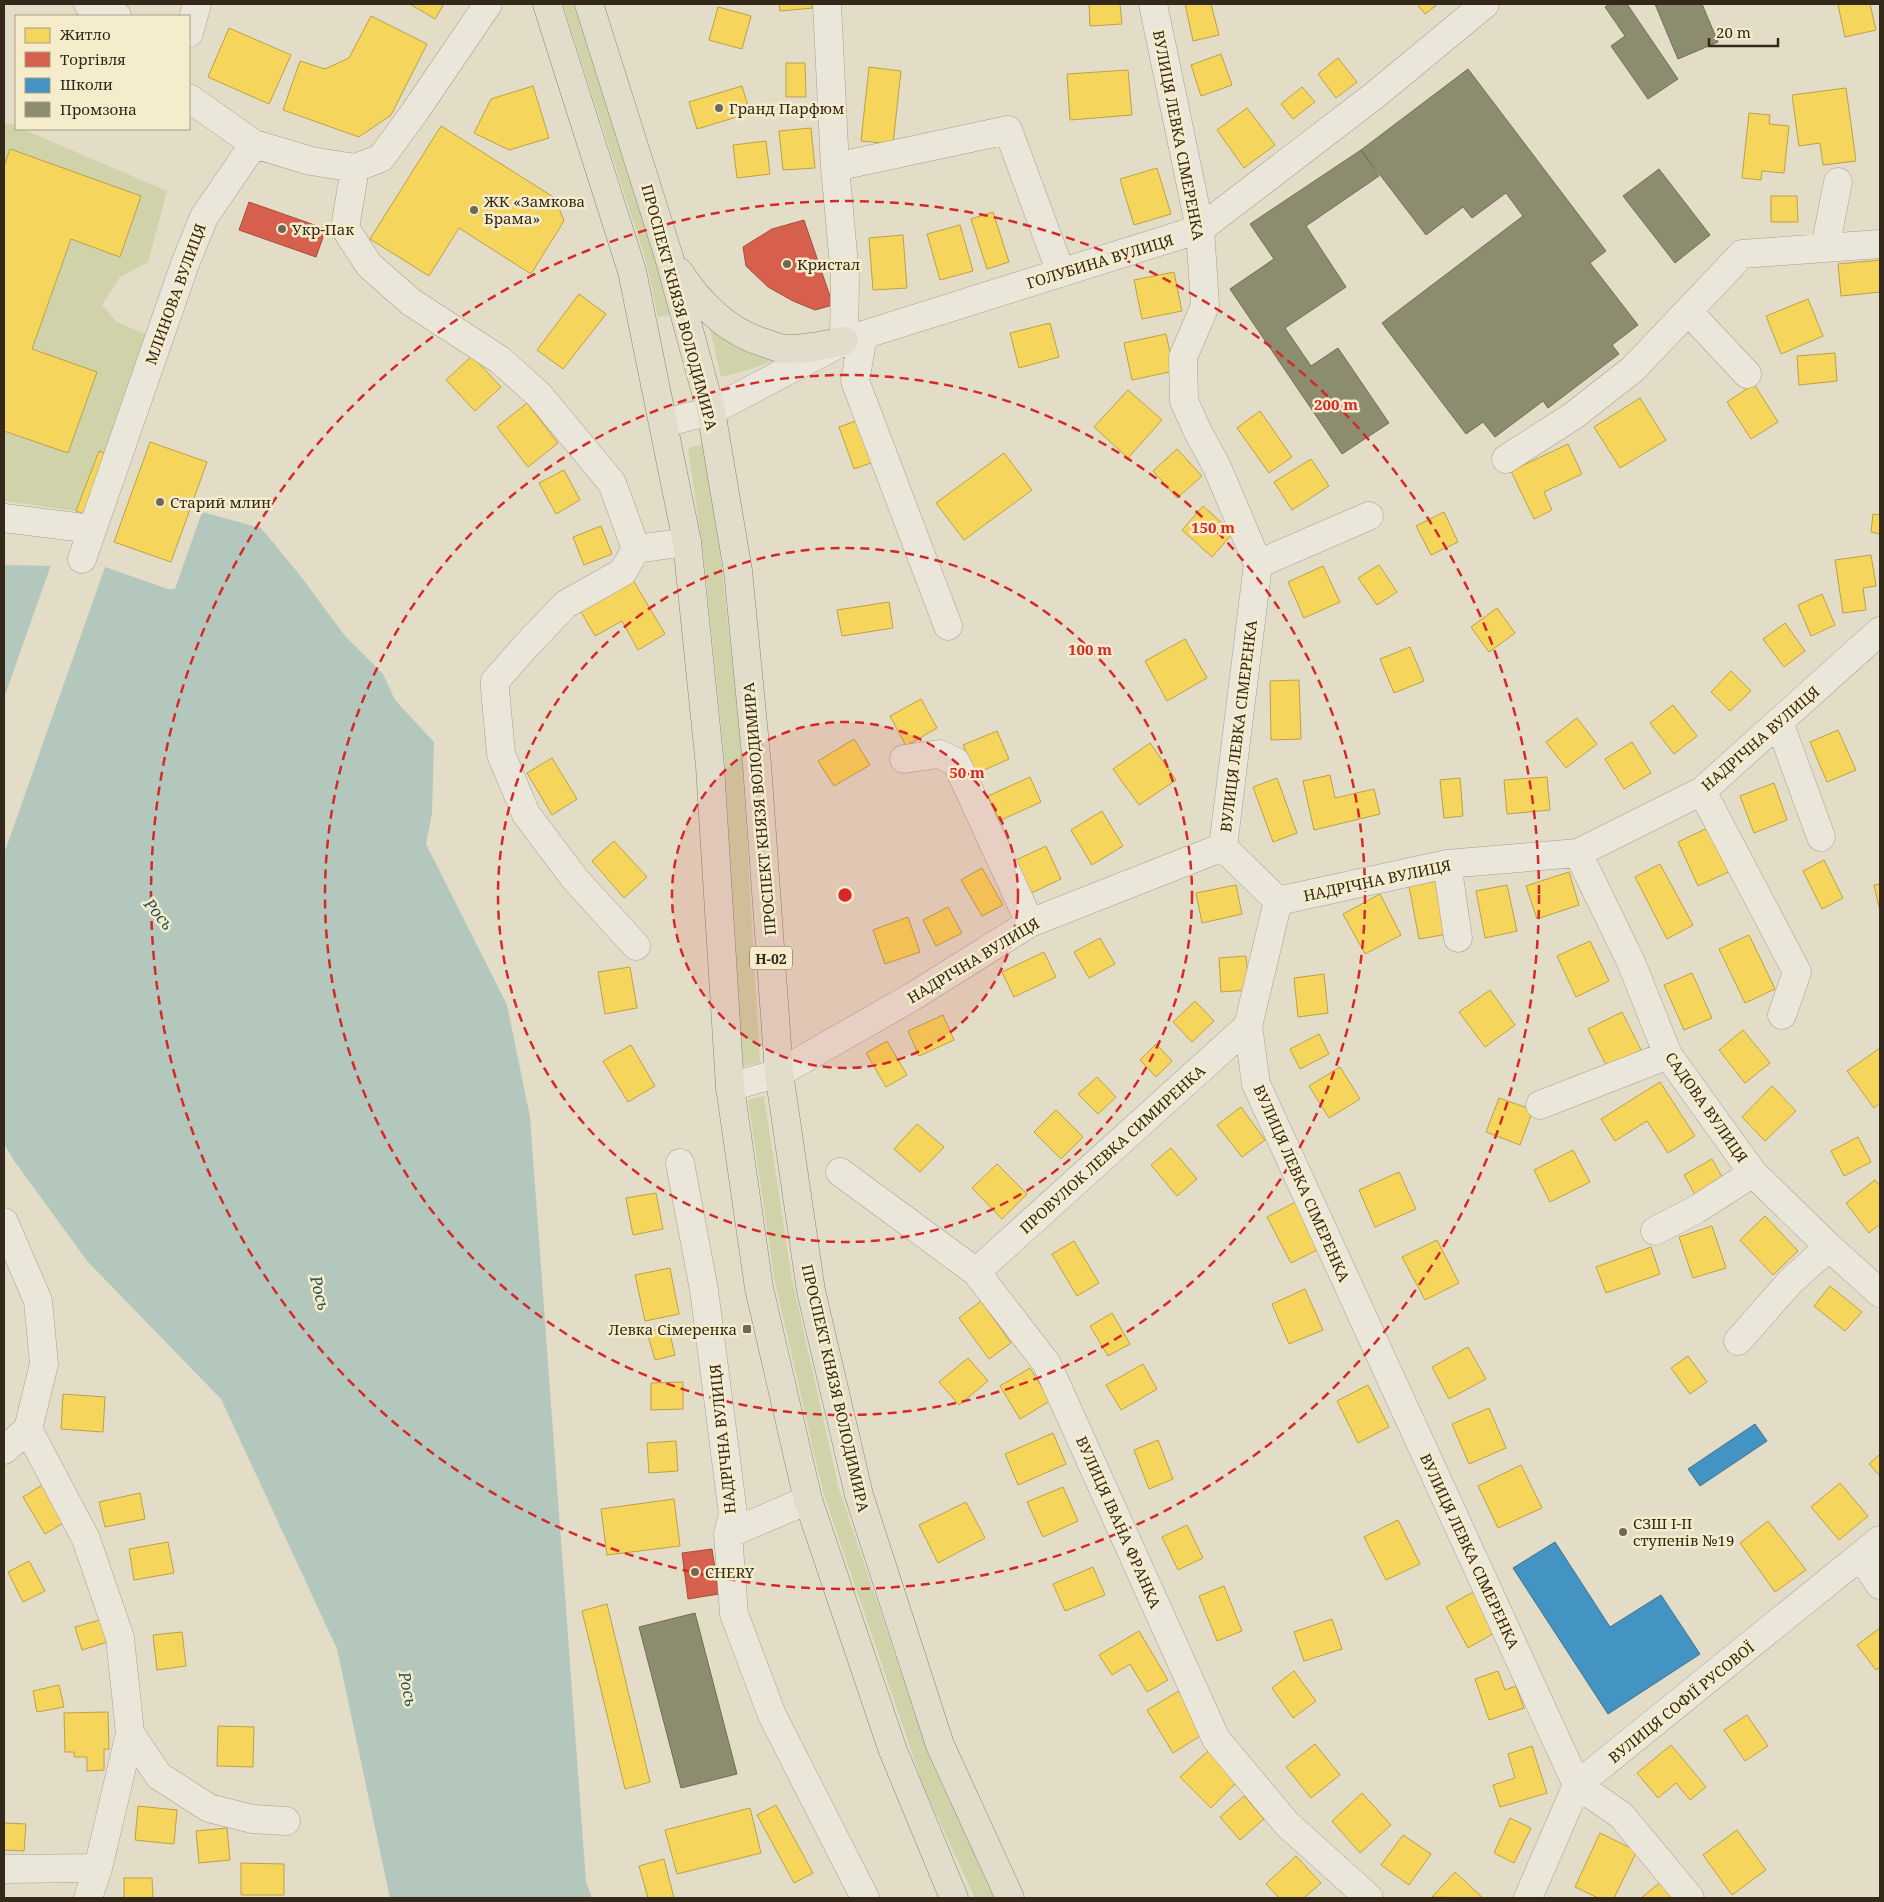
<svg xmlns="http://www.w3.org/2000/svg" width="1884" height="1902" font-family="'Noto Serif',serif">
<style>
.green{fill:#d0d3a9}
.water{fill:#b4c7bc}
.pier{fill:#e3dcc7}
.homes{fill:#f6d55c;stroke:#bca148}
.shops{fill:#d6604d;stroke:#a54f3e}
.schools{fill:#4393c3;stroke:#3e7391}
.industry{fill:#8c8c6e;stroke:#726e55}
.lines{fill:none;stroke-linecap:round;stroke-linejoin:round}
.minor-casing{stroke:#a7a091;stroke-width:29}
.major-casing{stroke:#8c8578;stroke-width:29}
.minor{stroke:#eae6da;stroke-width:28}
.major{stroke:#e2ddcb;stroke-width:28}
.ring{fill:none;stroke:#d62828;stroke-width:2.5;stroke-dasharray:9 6}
.poi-dot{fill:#716757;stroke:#f5eccb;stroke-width:2}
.labels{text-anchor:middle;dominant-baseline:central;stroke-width:5;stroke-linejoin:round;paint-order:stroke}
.shield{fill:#f5eccb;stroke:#6e6350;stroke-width:1}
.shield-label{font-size:14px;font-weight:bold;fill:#34281b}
.poi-label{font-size:15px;fill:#34281b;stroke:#f5eccb;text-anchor:start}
.street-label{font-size:15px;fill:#34281b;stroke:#f5eccb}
.water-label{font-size:16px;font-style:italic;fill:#295454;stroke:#f5eccb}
.centre{fill:#d62828;stroke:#f5eccb;stroke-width:2.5}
.ring-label{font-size:15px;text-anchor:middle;font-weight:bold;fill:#d62828;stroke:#f5eccb;stroke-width:5;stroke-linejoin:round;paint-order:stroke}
</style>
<rect width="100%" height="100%" fill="#e3dcc7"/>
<!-- green -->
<path class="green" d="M563 4H574L656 255 673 314 658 317 646 261Z
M4 124H10L16 126V129H22L167 191 148 262 120 277 102 305 117 322 147 335 107 454 99 452 76 511 4 501Z
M710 329 778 359 745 371 721 377Z
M704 444 721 560 742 753 760 1063 743 1066 724 754 704 559 688 448Z
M764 1096 792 1280 839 1489 929 1756 994 1898H975L924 1788 823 1492 775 1282 748 1100Z"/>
<!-- water -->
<path class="water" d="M202 512 261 528 299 574 345 636 383 674 395 700 434 742 432 813 426 844 507 1005 530 1117 586 1882 592 1898H390L337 1649 221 1399 88 1262 15 1162 4 1144V565L105 567 168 589H175Z"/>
<!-- pier -->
<path class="pier" d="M52 562 97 564 105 567 4 854V698Z"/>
<!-- homes -->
<path class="homes" d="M410 4H444L435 19Z
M779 4H812L813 8 780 11Z
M1089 4H1120L1122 24 1090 26Z
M1185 4H1211L1219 35 1193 41Z
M1417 4H1438L1425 14Z
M1842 4H1870L1876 30 1845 37 1838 5Z
M718 7 751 16 742 49 709 40Z
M371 16 427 44 391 115 359 137 283 110 300 61 325 69 349 58Z
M229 28 291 55 269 104 208 77Z
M1221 54 1232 85 1201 96 1191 65Z
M1338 58 1357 82 1336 98 1318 74Z
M786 63H805L806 97H786Z
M869 67 901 71 893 144 861 141Z
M1128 70 1132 115 1070 120 1067 74Z
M533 86 549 138 509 150 474 133 491 99Z
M742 86 750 113 697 129 689 102Z
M1302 87 1315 102 1293 119 1281 104Z
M1846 88 1856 161 1823 165 1820 143 1799 146 1792 95Z
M1247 108 1275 145 1244 168 1217 130Z
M1749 113 1770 115 1769 124 1789 126 1784 173 1762 171 1761 180 1742 178Z
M441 126 555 198 564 221 531 274 459 228 429 276 370 239Z
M811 128 815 168 783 170 779 131Z
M766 141 770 174 737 178 733 145Z
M10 149 141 196 120 257 71 239 32 349 97 372 68 453 4 431V166Z
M1157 168 1171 214 1134 225 1120 179Z
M1771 196H1797L1798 222H1771Z
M993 212 1009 262 987 269 971 219Z
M960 225 973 271 940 280 927 234Z
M903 235 907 288 873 290 869 238Z
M1880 260V292L1841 296 1838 264Z
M1174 272 1182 311 1142 319 1134 280Z
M579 294 606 314 563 369 537 350Z
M1808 299 1823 336 1781 354 1766 316Z
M1050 323 1059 357 1019 368 1010 333Z
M1166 334 1174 371 1132 380 1124 343Z
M1835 353 1837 381 1799 385 1797 356Z
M472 356 501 387 475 411 446 380Z
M1754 384 1778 422 1751 439 1727 402Z
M1128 390 1162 420 1128 458 1094 427Z
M1640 398 1666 440 1620 468 1594 427Z
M527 403 558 443 528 467 497 427Z
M1260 411 1292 457 1269 473 1237 428Z
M864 418 879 460 854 469 839 427Z
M150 442 207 462 171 562 114 542Z
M1568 444 1582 474 1544 492 1552 510 1534 519 1511 471Z
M1177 449 1202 476 1177 498 1153 471Z
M99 451 107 454 84 514 76 511Z
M1004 453 1032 490 964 540 936 503Z
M1311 459 1329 486 1292 510 1274 482Z
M564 470 580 500 556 514 539 483Z
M1203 506 1233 533 1212 557 1182 530Z
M1444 512 1458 542 1431 555 1416 526Z
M1873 514 1880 515V534L1871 532Z
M601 526 612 554 584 565 573 537Z
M1871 555 1876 586 1863 588 1866 610 1843 613 1835 560Z
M1379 565 1397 592 1377 605 1358 578Z
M1323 566 1340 602 1304 618 1288 582Z
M633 580 665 634 638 650 622 621 595 636 580 610Z
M1822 594 1835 625 1811 636 1798 605Z
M889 602 893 628 842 636 837 610Z
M1497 608 1515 633 1489 652 1471 627Z
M1785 623 1805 651 1784 667 1763 639Z
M1185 639 1207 678 1167 701 1145 661Z
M1410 647 1424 681 1394 693 1380 659Z
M1731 671 1751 691 1730 711 1711 692Z
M1299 680 1301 739 1271 740 1270 681Z
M921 699 937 728 906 746 890 716Z
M1673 705 1697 736 1674 754 1650 723Z
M1577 718 1597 744 1566 768 1546 742Z
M1838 730 1856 770 1827 782 1810 742Z
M997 731 1009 759 975 774 963 745Z
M854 739 870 765 834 786 818 761Z
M1632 742 1651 773 1624 789 1605 759Z
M1150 743 1176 780 1139 805 1113 769Z
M552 758 577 799 552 815 527 773Z
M1330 775 1335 798 1374 789 1380 814 1314 830 1303 781Z
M1030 777 1041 802 999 821 988 796Z
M1547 777 1550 810 1507 814 1504 780Z
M1277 778 1297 833 1273 842 1253 787Z
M1460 778 1463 816 1444 818 1440 780Z
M1774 783 1787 820 1754 833 1740 796Z
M1102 811 1123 846 1092 865 1071 830Z
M1714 825 1735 869 1698 886 1678 842Z
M614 841 647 877 624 898 592 861Z
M1046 846 1061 879 1029 894 1014 861Z
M1824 860 1843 898 1822 909 1803 871Z
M1660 864 1693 925 1667 939 1635 877Z
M982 868 1003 905 982 916 961 880Z
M1569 872 1579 905 1537 919 1526 886Z
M1443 880 1453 933 1419 939 1409 886Z
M1880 884V911L1874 885Z
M1236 885 1242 914 1202 923 1196 893Z
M1507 885 1517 931 1485 938 1476 891Z
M1380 894 1401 935 1365 954 1343 914Z
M948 907 962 933 936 946 923 920Z
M908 917 920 952 885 964 873 930Z
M1749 935 1775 989 1745 1003 1719 949Z
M1100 938 1115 964 1089 978 1074 952Z
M1590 941 1609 981 1576 997 1557 956Z
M1044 952 1056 977 1014 997 1002 972Z
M1246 956 1249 990 1221 992 1219 958Z
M630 967 637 1008 605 1014 598 972Z
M1692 973 1712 1018 1684 1030 1664 985Z
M1324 974 1328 1013 1298 1017 1294 978Z
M1490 990 1515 1025 1485 1047 1459 1012Z
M1195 1001 1214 1021 1192 1042 1173 1022Z
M1622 1012 1641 1050 1607 1067 1588 1029Z
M943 1015 954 1040 919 1056 908 1031Z
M1743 1030 1770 1063 1745 1083 1719 1050Z
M1319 1034 1329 1054 1300 1069 1290 1049Z
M887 1041 907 1075 886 1087 866 1053Z
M1156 1044 1172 1061 1156 1077 1140 1060Z
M631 1045 655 1086 628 1102 603 1061Z
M1880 1048V1103L1874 1108 1847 1071Z
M1340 1067 1360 1099 1329 1118 1309 1086Z
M1097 1077 1116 1097 1098 1114 1078 1094Z
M1660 1082 1695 1136 1668 1153 1647 1121 1615 1141 1601 1119Z
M1772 1086 1796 1111 1765 1141 1742 1117Z
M1499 1098 1533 1110 1520 1145 1486 1132Z
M1241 1107 1265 1140 1242 1157 1217 1125Z
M1056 1110 1083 1137 1061 1159 1034 1132Z
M917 1124 944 1147 920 1172 894 1149Z
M1858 1137 1871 1162 1844 1176 1831 1151Z
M1171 1148 1197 1179 1177 1196 1151 1165Z
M1573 1150 1590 1182 1550 1202 1534 1170Z
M1712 1159 1726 1184 1698 1200 1684 1175Z
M997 1164 1027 1194 1002 1219 972 1188Z
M1399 1172 1416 1209 1375 1227 1359 1190Z
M1875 1180 1880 1186V1224L1869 1233 1846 1203Z
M656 1193 663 1229 633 1235 626 1198Z
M1303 1198 1327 1245 1291 1263 1267 1217Z
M1765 1216 1798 1251 1773 1275 1740 1240Z
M1712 1226 1726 1268 1693 1278 1679 1237Z
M1437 1240 1459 1283 1425 1300 1402 1257Z
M1074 1241 1099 1283 1077 1296 1052 1254Z
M1651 1247 1660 1274 1606 1293 1596 1267Z
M670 1268 679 1314 645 1321 635 1275Z
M1830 1286 1862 1312 1845 1331 1814 1306Z
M1305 1289 1323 1330 1289 1344 1272 1304Z
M981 1301 1011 1343 989 1359 959 1318Z
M1112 1313 1130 1344 1108 1356 1090 1326Z
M668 1326 675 1355 655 1360 647 1332Z
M1468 1347 1486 1379 1449 1399 1432 1367Z
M1688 1356 1707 1382 1690 1394 1671 1368Z
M968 1358 988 1381 959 1405 939 1382Z
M1143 1364 1157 1389 1121 1410 1106 1385Z
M1030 1368 1050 1401 1020 1419 1000 1386Z
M683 1382V1409L651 1410V1383Z
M1368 1385 1389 1427 1358 1443 1337 1401Z
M63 1394 105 1397 103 1432 61 1429Z
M1489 1408 1506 1448 1469 1464 1452 1424Z
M1053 1433 1066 1464 1018 1485 1005 1454Z
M1158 1440 1173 1479 1149 1489 1134 1450Z
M676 1441 678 1471 649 1473 647 1443Z
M1880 1454V1476L1869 1464Z
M1521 1465 1542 1508 1498 1528 1478 1486Z
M1840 1483 1868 1516 1839 1540 1811 1507Z
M42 1485 65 1522 45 1534 23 1497Z
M1063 1487 1078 1521 1043 1537 1027 1502Z
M140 1493 145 1519 105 1527 99 1502Z
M674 1499 680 1546 607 1555 601 1509Z
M966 1502 985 1538 938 1563 919 1525Z
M1398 1520 1420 1564 1386 1580 1364 1537Z
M1768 1521 1806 1570 1775 1592 1740 1543Z
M1187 1525 1203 1558 1178 1570 1162 1537Z
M168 1542 174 1573 134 1580 129 1549Z
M29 1561 45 1591 23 1602 8 1572Z
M1093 1567 1105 1595 1065 1611 1053 1584Z
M1224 1586 1242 1631 1217 1641 1199 1596Z
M1475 1591 1496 1632 1468 1648 1446 1607Z
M607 1604 650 1782 625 1789 582 1611Z
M110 1617 117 1639 82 1650 75 1627Z
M1332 1619 1342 1649 1304 1661 1294 1632Z
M1880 1628V1667L1876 1670 1857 1645Z
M1139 1631 1168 1680 1147 1692 1130 1664 1112 1675 1099 1655Z
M182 1632 186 1666 157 1670 153 1635Z
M1294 1671 1316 1701 1293 1718 1272 1688Z
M1498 1671 1505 1690 1516 1686 1524 1708 1489 1720 1475 1679Z
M59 1685 64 1707 37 1712 33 1691Z
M1179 1691 1205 1733 1173 1753 1147 1710Z
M108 1712 109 1749H104V1770L87 1771V1757H74V1752H65L64 1713Z
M1747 1715 1768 1746 1745 1761 1724 1730Z
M218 1726 254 1727 253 1767 217 1766Z
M1315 1744 1340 1775 1311 1798 1286 1767Z
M1671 1745 1706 1787 1690 1800 1676 1783 1658 1798 1637 1773Z
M1532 1746 1547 1793 1500 1807 1493 1785 1515 1778 1508 1754Z
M1208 1751 1238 1781 1211 1808 1180 1777Z
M1362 1793 1391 1825 1360 1853 1332 1821Z
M1244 1796 1264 1819 1240 1840 1220 1817Z
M776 1805 813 1873 794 1883 757 1815Z
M138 1806 177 1810 174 1844 135 1840Z
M750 1808 761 1853 677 1874 665 1830Z
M1510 1818 1531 1828 1514 1863 1494 1853Z
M4 1823 26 1824 24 1851 4 1850Z
M227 1828 230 1860 199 1863 196 1831Z
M1737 1830 1766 1870 1732 1895 1703 1855Z
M1600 1833 1637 1851 1614 1898H1598L1575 1887Z
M1403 1835 1431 1854 1409 1885 1381 1865Z
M1296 1856 1321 1883 1304 1898H1279L1266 1884Z
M664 1859 674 1898H648L639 1866Z
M241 1863 284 1864V1895H241Z
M1455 1872 1483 1898 1432 1897Z
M124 1878H152L153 1898H124Z
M1662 1881 1677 1898H1641Z"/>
<!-- shops -->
<path class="shops" d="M249 202 326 229 316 257 239 230Z
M804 220 833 305 815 310 793 301 768 287 746 266 743 247 772 229Z
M712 1549 719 1594 688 1599 682 1553Z"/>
<!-- schools -->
<path class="schools" d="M1755 1424 1767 1441 1700 1486 1688 1469Z
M1555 1542 1610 1627 1661 1595 1700 1654 1608 1714 1513 1568Z"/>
<!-- industry -->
<path class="industry" d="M1610 4H1627L1678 79 1648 99 1611 46 1625 36 1605 7Z
M1655 4H1702L1718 42 1678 59Z
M1468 69 1606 251 1590 263 1638 325 1612 345 1619 354 1548 408 1543 401 1495 437 1483 422 1466 434 1382 323 1523 216 1506 193 1472 218 1463 207 1426 235 1361 150Z
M1361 150 1379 176 1306 226 1346 287 1285 328 1311 366 1338 348 1389 423 1342 454 1230 289 1274 259 1250 224Z
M1659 169 1710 235 1675 263 1623 196Z
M695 1613 737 1774 681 1788 639 1627Z"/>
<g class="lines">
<!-- minor casing -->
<g class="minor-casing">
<path id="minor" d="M88 4 117 16
M827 4 835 167 845 276 844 341
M1153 4 1200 229 1205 306 1183 357 1184 401 1198 432 1217 467 1258 564 1223 847 1278 901 1248 1026 1256 1084 1577 1785 1621 1815 1690 1898
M189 33 197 4
M189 98 254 144 311 161 355 168 381 158 414 113 488 4
M835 167 1008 130 1061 273
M355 168 345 228 369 265 411 302 500 360 539 395 612 483 636 549 623 572 566 604 525 647 495 681V689L501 754 526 814 575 879 636 946
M1825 248 1838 182
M1688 311 1747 374
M863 336 855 381 948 626
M664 423 711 411 844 341 1200 229 1375 95 1485 4
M1506 459 1573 416 1633 369 1742 254 1880 244
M4 518 92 529
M636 549 687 542
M82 559 185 264 204 217 254 144
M1258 564 1369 516
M1779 722 1821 837
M904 759 939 754 956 762 1030 923
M1702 791 1797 972 1782 1015
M1578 853 1631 962 1668 1055 1753 1173 1829 1247 1880 1293
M1447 864 1458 938
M1278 901 1447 864 1578 853 1702 791 1880 631
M730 1087 779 1073 912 997 1030 923 1223 847
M1540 1105 1668 1055
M680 1163 704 1290 733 1514 728 1534 734 1614 772 1715 865 1898
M840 1172 976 1272 1047 1364 1216 1739 1287 1824 1369 1898
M4 1222 38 1301 44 1364 28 1429 4 1450
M1655 1231 1697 1209 1753 1173
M976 1272 1248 1026
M1738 1341 1791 1281 1829 1247
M28 1429 86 1539 120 1638 130 1733 98 1868 88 1898
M728 1534 808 1500
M1861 1556 1880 1585
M130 1733 159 1776 209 1808 252 1819 286 1821
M4 1869 98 1868
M1528 1898 1577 1785 1880 1540"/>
</g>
<!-- major casing -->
<g class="major-casing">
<path id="major" d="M547 4 632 271 687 542 710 766 730 1087 759 1288 808 1500 892 1748 954 1898
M589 4 669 257 711 411 738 571 757 765 779 1073 811 1291 859 1495 940 1745 1010 1898
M679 272C700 304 727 332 765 343 771 345 778 348 784 349 804 350 824 345 844 341"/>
</g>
<!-- minor -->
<use href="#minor" class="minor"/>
<!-- major -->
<use href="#major" class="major"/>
</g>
<!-- distance rings -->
<circle cx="845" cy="895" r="173" fill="#d62828" fill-opacity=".12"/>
<g class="ring">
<circle cx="845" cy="895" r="173"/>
<circle cx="845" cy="895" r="347"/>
<circle cx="845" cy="895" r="520"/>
<circle cx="845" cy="895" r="694"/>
</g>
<!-- markers -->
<g class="poi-dot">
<circle cx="719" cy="108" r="5"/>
<circle cx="474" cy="210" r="5"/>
<circle cx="282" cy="229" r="5"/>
<circle cx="787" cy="264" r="5"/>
<circle cx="160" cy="502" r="5"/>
<rect x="742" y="1324" width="10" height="10" rx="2.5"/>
<circle cx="1623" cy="1532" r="5"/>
<circle cx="695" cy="1572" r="5"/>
</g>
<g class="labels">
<!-- shield labels -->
<rect class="shield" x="750" y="946.5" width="42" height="23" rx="4"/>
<g class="shield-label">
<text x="771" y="958">Н-02</text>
</g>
<!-- poi labels -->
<g class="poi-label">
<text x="729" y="108">Гранд Парфюм</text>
<text x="484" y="201">ЖК «Замкова<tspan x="484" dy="17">Брама»</tspan></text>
<text x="292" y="229">Укр-Пак</text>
<text x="797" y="264">Кристал</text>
<text x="170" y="502">Старий млин</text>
<text x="737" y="1329" text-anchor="end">Левка Сімеренка</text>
<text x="1633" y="1523">СЗШ I-II<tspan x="1633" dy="17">ступенів №19</tspan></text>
<text x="705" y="1572">CHERY</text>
</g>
<!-- street labels -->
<g class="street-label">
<text transform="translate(1179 135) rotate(79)">ВУЛИЦЯ ЛЕВКА СІМЕРЕНКА</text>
<text transform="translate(1100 261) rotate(-17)">ГОЛУБИНА ВУЛИЦЯ</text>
<text transform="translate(175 294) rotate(-70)">МЛИНОВА ВУЛИЦЯ</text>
<text transform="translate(680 307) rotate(75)">ПРОСПЕКТ КНЯЗЯ ВОЛОДИМИРА</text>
<text transform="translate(1238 726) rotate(-83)">ВУЛИЦЯ ЛЕВКА СІМЕРЕНКА</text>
<text transform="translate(1760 738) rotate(-41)">НАДРІЧНА ВУЛИЦЯ</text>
<text transform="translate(759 809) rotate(-95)">ПРОСПЕКТ КНЯЗЯ ВОЛОДИМИРА</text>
<text transform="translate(1377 880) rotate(-12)">НАДРІЧНА ВУЛИЦЯ</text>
<text transform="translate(973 960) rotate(-31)">НАДРІЧНА ВУЛИЦЯ</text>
<text transform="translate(1707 1107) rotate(55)">САДОВА ВУЛИЦЯ</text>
<text transform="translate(1112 1149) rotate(-42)">ПРОВУЛОК ЛЕВКА СИМИРЕНКА</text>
<text transform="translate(1302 1183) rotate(66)">ВУЛИЦЯ ЛЕВКА СІМЕРЕНКА</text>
<text transform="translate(836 1388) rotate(77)">ПРОСПЕКТ КНЯЗЯ ВОЛОДИМИРА</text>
<text transform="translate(722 1439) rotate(-96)">НАДРІЧНА ВУЛИЦЯ</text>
<text transform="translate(1119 1522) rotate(66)">ВУЛИЦЯ ІВАНА ФРАНКА</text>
<text transform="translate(1470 1551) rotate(65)">ВУЛИЦЯ ЛЕВКА СІМЕРЕНКА</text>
<text transform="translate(1681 1702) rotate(-39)">ВУЛИЦЯ СОФІЇ РУСОВОЇ</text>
</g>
<!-- water labels -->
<g class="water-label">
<text transform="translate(159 914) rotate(50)">Рось</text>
<text transform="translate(320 1293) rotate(76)">Рось</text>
<text transform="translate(408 1689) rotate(78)">Рось</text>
</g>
</g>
<circle cx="845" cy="895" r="8" class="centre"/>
<g class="ring-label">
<text x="1336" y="410">200 m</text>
<text x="1213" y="533">150 m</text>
<text x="1090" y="655">100 m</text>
<text x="967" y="778">50 m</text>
</g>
<!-- border -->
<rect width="1884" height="1902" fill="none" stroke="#34281b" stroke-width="10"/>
<!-- legend -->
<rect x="15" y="15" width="175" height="115" fill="#f5eccb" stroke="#a89e85"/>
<rect x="25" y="28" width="25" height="15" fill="#f6d55c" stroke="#a89e85"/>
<text x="60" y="40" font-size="15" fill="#34281b">Житло</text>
<rect x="25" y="52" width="25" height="15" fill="#d6604d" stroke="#a89e85"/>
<text x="60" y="65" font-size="15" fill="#34281b">Торгівля</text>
<rect x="25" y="78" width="25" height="15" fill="#4393c3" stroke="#a89e85"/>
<text x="60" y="90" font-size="15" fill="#34281b">Школи</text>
<rect x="25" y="102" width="25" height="15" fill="#8c8c6e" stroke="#a89e85"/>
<text x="60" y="115" font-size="15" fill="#34281b">Промзона</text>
<!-- scale -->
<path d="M1709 38v8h69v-8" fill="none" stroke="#34281b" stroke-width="2.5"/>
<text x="1716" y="38" font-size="15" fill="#34281b" stroke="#f5eccb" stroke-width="4" paint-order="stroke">20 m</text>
</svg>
